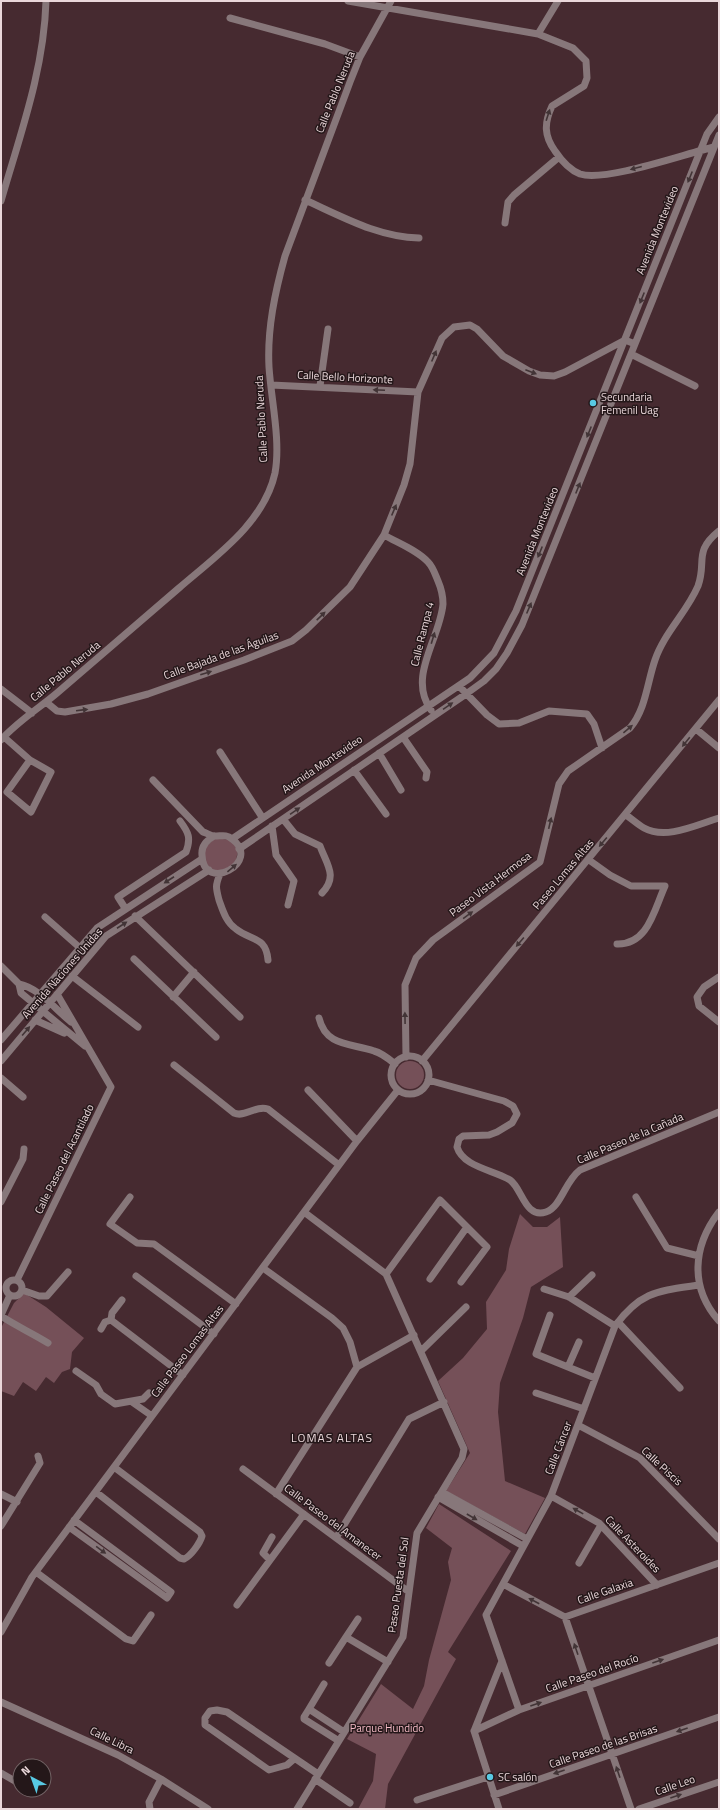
<svg xmlns="http://www.w3.org/2000/svg" width="720" height="1810" font-family="'Titillium Web',sans-serif">
<style>
.green{fill:#755058}
.lines{fill:none;stroke-linecap:round;stroke-linejoin:round}
.minor{stroke:#87777a;stroke-width:7}
.oneway{fill:#423436}
.poi-dot{fill:#58c9e3;stroke:#241719;stroke-width:1.5}
.labels{text-anchor:middle;dominant-baseline:central;stroke-width:3;stroke-linejoin:round;paint-order:stroke}
.street-label{font-size:11px;fill:#ead7da;stroke:#241719}
.poi-label{font-size:11px;fill:#ead7da;stroke:#241719;text-anchor:start}
.park-label{font-size:11px;fill:#f3bac5;stroke:#241719}
.neighbourhood-label{font-size:12px;letter-spacing:1px;fill:#ead7da;stroke:#241719}
</style>
<rect width="100%" height="100%" fill="#462a30"/>
<!-- green -->
<path class="green" d="M215 838 231 840 238 850 235 865 216 872 205 863 204 849Z
M396 1075a14 14 0 1 1 28 0a14 14 0 1 1-28 0Z
M520 1214 533 1227H547L560 1217 563 1267 531 1287 523 1318 500 1383 498 1412 505 1481 545 1498 525 1534 446 1491 470 1453 438 1381 463 1358 487 1329 486 1302 506 1270 509 1249Z
M24 1293 46 1307 84 1338 72 1352 70 1369 62 1372 54 1383 46 1377 36 1391 23 1382 14 1396 1 1391V1328L14 1303Z
M439 1504 511 1551 448 1652 456 1659 388 1784 385 1809H358L373 1781 376 1754 347 1739 381 1684 413 1709 424 1686 429 1660 451 1580 448 1562 452 1548 426 1528Z"/>
<g class="lines">
<!-- minor -->
<path class="minor" d="M348 1 538 34 573 48 586 61 587 78 584 86 552 106C544 123 544 136 555 151 561 160 570 170 580 174 606 182 684 154 714 147
M230 18 325 44 360 57
M538 34 558 1
M305 200C343 217 378 237 419 238
M1 201C20 135 44 70 46 1
M505 223 508 202 514 195 559 157
M631 354 695 386
M271 385 418 392
M320 386 328 329
M384 535C398 543 417 550 428 562 433 567 435 574 438 581 441 588 443 596 443 604 440 639 407 677 431 710
M459 686 487 715 499 724 519 723 549 711 587 714 594 724 602 748
M1 689 32 713
M46 702 57 711 65 712 111 704 148 694 244 660 292 641 306 630 350 587 384 535 404 485 410 464 418 392 442 338 454 327 470 325 477 329 503 356 529 371 540 375 554 376 565 372 625 340 635 344
M696 729 719 748
M4 737 30 760 51 772 31 812 7 792 30 760
M403 737 427 772 426 778
M1 740C17 722 38 709 57 693 98 658 138 623 179 588 216 556 264 523 275 473 281 441 271 399 269 367 267 329 275 292 285 256L350 82 360 57 391 1
M220 752 262 817
M379 753 401 790
M354 770 386 814
M153 780 203 832C207 833 211 836 215 836 222 836 226 834 232 839 263 862 203 894 202 855 201 846 207 840 214 836
M626 815C632 819 637 824 644 828 666 840 696 825 719 818
M283 819 295 834 320 846C327 865 338 876 322 893
M272 826 276 855 294 881 288 905
M232 839 470 678 494 653 516 611 707 134 719 117
M239 849 466 694 484 681 496 669 507 653 522 625 719 135
M589 860 610 875 631 886H665C654 910 648 945 617 944
M220 874C215 886 216 888 219 900 223 911 226 922 236 929 251 941 266 936 268 960
M125 908 118 897 186 852C191 838 189 833 180 821
M135 916 240 1017
M45 917 79 947
M134 959 216 1037
M1 966 19 984 21 993 85 1046
M72 976 138 1027
M719 977 704 987 697 997 699 1006 719 1022
M19 984C39 988 55 1009 71 1022
M173 997 194 972
M319 1018C326 1047 351 1043 374 1051 382 1053 389 1059 395 1064
M35 1020 64 1033
M1 1040 97 928 202 859
M391 1075a19 19 0 1 1 38 0a19 19 0 1 1-38 0Z
M406 1057 405 985 416 958 433 940 540 862 559 784 568 771 630 728C646 709 647 683 655 660 664 633 687 612 698 586 707 561 693 552 719 531
M1 1061 106 936 209 870
M422 1061 719 700
M174 1065 234 1113C245 1118 255 1105 268 1109L339 1165
M1 1078 23 1097
M428 1080 504 1101 513 1106 517 1114 512 1123 497 1132 489 1135 463 1136 459 1139 457 1147C463 1167 494 1170 510 1180 522 1188 525 1219 546 1212 561 1207 565 1181 580 1170L719 1112
M308 1090 357 1141
M130 1197 110 1224 137 1243 154 1244 236 1304
M636 1197 667 1248 699 1256
M1 1202 23 1159 24 1149
M719 1212C693 1246 689 1287 719 1321
M263 1268 332 1318 343 1328 350 1342 357 1367
M386 1274 440 1200 487 1247 461 1282
M136 1276 214 1334
M430 1279 467 1227
M6 1288a8 8 0 1 1 16 0a8 8 0 1 1-16 0Z
M17 1280 111 1087 57 994
M544 1289 569 1297 615 1326
M22 1290 39 1296H47L68 1272
M569 1297 592 1275
M1 1315 10 1295
M550 1315 536 1354 595 1378
M1 1316C16 1326 32 1333 48 1343
M111 1320 183 1375
M618 1322 680 1388
M101 1329 105 1322 111 1320 112 1313 122 1300
M421 1351 466 1307
M568 1367 579 1342
M76 1371 96 1385 101 1394 115 1404 143 1399 149 1393
M536 1393 584 1409
M132 1402 152 1416
M578 1425 640 1458 719 1539
M243 1469 409 1592
M96 1492 180 1558 184 1559C191 1556 200 1543 202 1536L200 1532 114 1467
M442 1492 527 1539
M1 1494 17 1502
M276 1494 357 1367 414 1335
M551 1496 599 1523 657 1585
M438 1497 523 1546
M1 1526 40 1463 38 1456
M69 1527 167 1598 171 1592 74 1520
M336 1538 409 1419 444 1402
M270 1560 263 1553 272 1537
M579 1563 601 1525
M36 1572 126 1639 133 1641 151 1615
M503 1584 565 1617 719 1563
M237 1605 304 1514
M565 1617 631 1809
M358 1619 346 1637 388 1662
M1 1632 32 1577 357 1141 398 1090
M329 1663 346 1637
M324 1684 309 1709 344 1732
M1 1702 118 1755 161 1779 208 1809
M309 1709 304 1717V1719L339 1741
M519 1710 486 1615 551 1496 615 1326C641 1291 658 1291 699 1285
M474 1731 519 1710 719 1640
M294 1759 287 1765 269 1770 205 1725V1718L210 1711 217 1710 227 1712 318 1774
M1 1773 20 1784
M315 1779 350 1803
M31 1790H32
M494 1795 719 1717
M417 1800 488 1777
M150 1809 149 1802 161 1779
M297 1809 403 1637 417 1533 462 1458 464 1449 386 1274 304 1212
M499 1809 474 1731 502 1661
M639 1809 719 1782"/>
</g>
<!-- one-way arrows -->
<defs><path id="oneway-solid" d="M-6-.8H1V-3.2L6.5 0L1 3.2V.8H-6Z"/></defs>
<g class="oneway">
<use href="#oneway-solid" transform="translate(548 115) rotate(-72)"/>
<use href="#oneway-solid" transform="translate(636 168) rotate(165)"/>
<use href="#oneway-solid" transform="translate(690 177) rotate(112)"/>
<use href="#oneway-solid" transform="translate(642 298) rotate(112)"/>
<use href="#oneway-solid" transform="translate(434 356) rotate(-67)"/>
<use href="#oneway-solid" transform="translate(531 372) rotate(21)"/>
<use href="#oneway-solid" transform="translate(379 390) rotate(-177)"/>
<use href="#oneway-solid" transform="translate(589 432) rotate(112)"/>
<use href="#oneway-solid" transform="translate(578 488) rotate(-68)"/>
<use href="#oneway-solid" transform="translate(394 510) rotate(-67)"/>
<use href="#oneway-solid" transform="translate(540 552) rotate(112)"/>
<use href="#oneway-solid" transform="translate(529 608) rotate(-67)"/>
<use href="#oneway-solid" transform="translate(321 616) rotate(-44)"/>
<use href="#oneway-solid" transform="translate(433 638) rotate(-73)"/>
<use href="#oneway-solid" transform="translate(206 673) rotate(-18)"/>
<use href="#oneway-solid" transform="translate(448 706) rotate(-34)"/>
<use href="#oneway-solid" transform="translate(82 710) rotate(-7)"/>
<use href="#oneway-solid" transform="translate(628 729) rotate(-40)"/>
<use href="#oneway-solid" transform="translate(686 742) rotate(129)"/>
<use href="#oneway-solid" transform="translate(295 811) rotate(-34)"/>
<use href="#oneway-solid" transform="translate(550 823) rotate(-77)"/>
<use href="#oneway-solid" transform="translate(603 842) rotate(130)"/>
<use href="#oneway-solid" transform="translate(232 868) rotate(-40)"/>
<use href="#oneway-solid" transform="translate(169 880) rotate(147)"/>
<use href="#oneway-solid" transform="translate(468 915) rotate(-36)"/>
<use href="#oneway-solid" transform="translate(122 925) rotate(-33)"/>
<use href="#oneway-solid" transform="translate(520 942) rotate(130)"/>
<use href="#oneway-solid" transform="translate(405 1018) rotate(-91)"/>
<use href="#oneway-solid" transform="translate(26 1031) rotate(-50)"/>
<use href="#oneway-solid" transform="translate(578 1511) rotate(-151)"/>
<use href="#oneway-solid" transform="translate(472 1517) rotate(30)"/>
<use href="#oneway-solid" transform="translate(101 1550) rotate(36)"/>
<use href="#oneway-solid" transform="translate(534 1601) rotate(-152)"/>
<use href="#oneway-solid" transform="translate(576 1649) rotate(-109)"/>
<use href="#oneway-solid" transform="translate(658 1661) rotate(-19)"/>
<use href="#oneway-solid" transform="translate(536 1704) rotate(-19)"/>
<use href="#oneway-solid" transform="translate(682 1730) rotate(161)"/>
<use href="#oneway-solid" transform="translate(559 1772) rotate(161)"/>
<use href="#oneway-solid" transform="translate(618 1772) rotate(-109)"/>
<use href="#oneway-solid" transform="translate(676 1796) rotate(-19)"/>
</g>
<!-- markers -->
<g class="poi-dot">
<circle cx="593" cy="403" r="4"/>
<circle cx="490" cy="1777" r="4"/>
</g>
<g class="labels">
<!-- street labels -->
<g class="street-label">
<text transform="translate(335 92) rotate(-68)">Calle Pablo Neruda</text>
<text transform="translate(657 230) rotate(-68)">Avenida Montevideo</text>
<text transform="translate(345 377) rotate(3)">Calle Bello Horizonte</text>
<text transform="translate(261 419) rotate(-93)">Calle Pablo Neruda</text>
<text transform="translate(537 531) rotate(-68)">Avenida Montevideo</text>
<text transform="translate(422 634) rotate(-76)">Calle Rampa 4</text>
<text transform="translate(221 655) rotate(-20)">Calle Bajada de las Águilas</text>
<text transform="translate(65 671) rotate(-40)">Calle Pablo Neruda</text>
<text transform="translate(322 764) rotate(-34)">Avenida Montevideo</text>
<text transform="translate(563 874) rotate(-50)">Paseo Lomas Altas</text>
<text transform="translate(490 884) rotate(-37)">Paseo Vista Hermosa</text>
<text transform="translate(62 973) rotate(-49)">Avenida Naciones Unidas</text>
<text transform="translate(630 1138) rotate(-23)">Calle Paseo de la Cañada</text>
<text transform="translate(64 1159) rotate(-64)">Calle Paseo del Acantilado</text>
<text transform="translate(187 1351) rotate(-53)">Calle Paseo Lomas Altas</text>
<text transform="translate(558 1448) rotate(-69)">Calle Cáncer</text>
<text transform="translate(662 1466) rotate(43)">Calle Piscis</text>
<text transform="translate(333 1522) rotate(37)">Calle Paseo del Amanecer</text>
<text transform="translate(633 1544) rotate(46)">Calle Asteroides</text>
<text transform="translate(398 1585) rotate(-82)">Paseo Puesta del Sol</text>
<text transform="translate(605 1591) rotate(-19)">Calle Galaxia</text>
<text transform="translate(592 1673) rotate(-19)">Calle Paseo del Rocío</text>
<text transform="translate(112 1740) rotate(26)">Calle Libra</text>
<text transform="translate(603 1746) rotate(-19)">Calle Paseo de las Brisas</text>
<text transform="translate(675 1785) rotate(-19)">Calle Leo</text>
</g>
<!-- poi labels -->
<g class="poi-label">
<text x="601" y="397">Secundaria<tspan x="601" dy="13">Femenil Uag</tspan></text>
<text x="498" y="1777">SC salón</text>
</g>
<!-- park labels -->
<g class="park-label">
<text x="387" y="1728">Parque Hundido</text>
</g>
<!-- neighbourhood labels -->
<g class="neighbourhood-label">
<text x="332" y="1437">LOMAS ALTAS</text>
</g>
</g>
<!-- border -->
<rect width="720" height="1810" fill="none" stroke="#ead7da" stroke-width="4"/>
<!-- north arrow -->
<g transform="translate(32 1778) rotate(319)"><circle r="19" fill="#241719" stroke="#736466"/>
<path d="M0-3L7 15L0 10L-7 15Z" fill="#58c9e3"/>
<text y="-6" font-size="11" font-weight="bold" text-anchor="middle" fill="#ead7da">N</text>
</g>
</svg>
